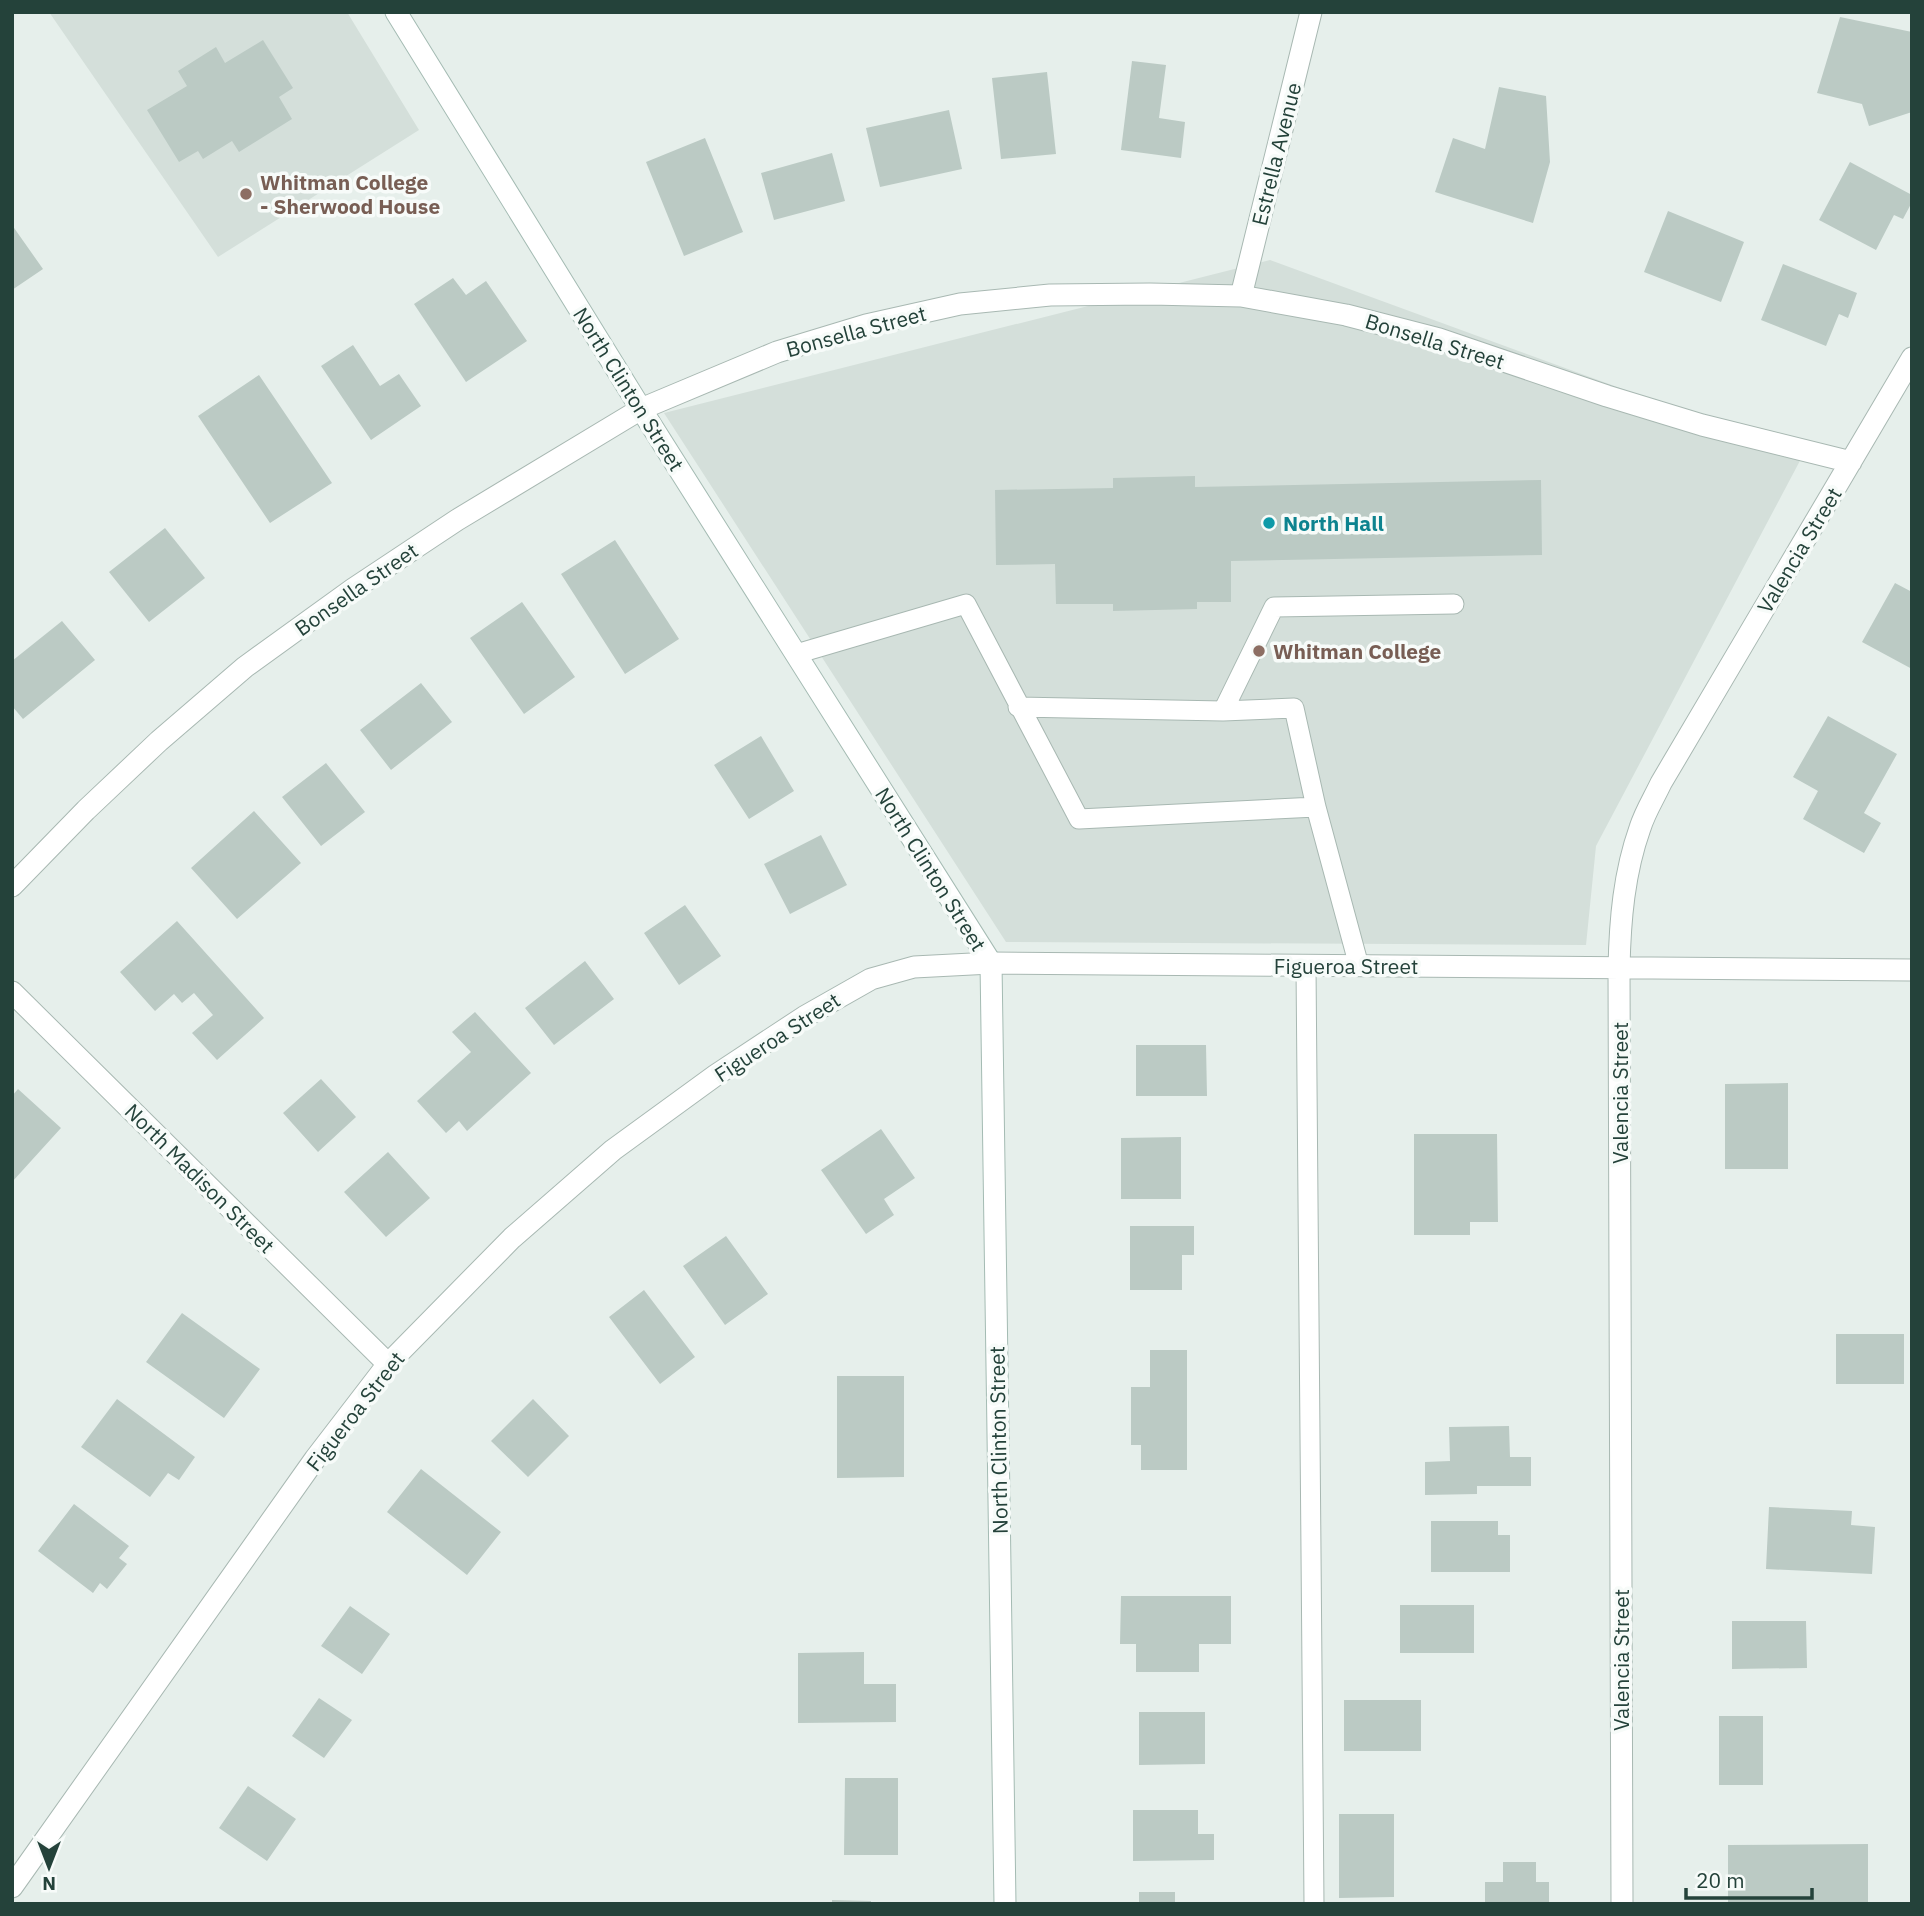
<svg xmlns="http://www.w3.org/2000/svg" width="1924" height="1916" font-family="'IBM Plex Sans',sans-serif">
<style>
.built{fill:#d4dfda}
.building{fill:#bbcac4}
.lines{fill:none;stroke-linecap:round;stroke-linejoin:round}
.service-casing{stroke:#a8b8b2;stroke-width:21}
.minor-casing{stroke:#a8b8b2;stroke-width:23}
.secondary-casing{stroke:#a4bbb3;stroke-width:23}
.service{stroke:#fff;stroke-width:19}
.minor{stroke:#fff;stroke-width:21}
.secondary{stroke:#fff;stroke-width:21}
.education-dot{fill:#8d6e63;stroke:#f7fbf9;stroke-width:2.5}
.culture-dot{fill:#0f9aa8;stroke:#f7fbf9;stroke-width:2.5}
.labels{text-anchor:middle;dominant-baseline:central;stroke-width:7;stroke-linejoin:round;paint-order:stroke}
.street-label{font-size:21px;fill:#24423a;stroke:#f7fbf9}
.education-label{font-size:21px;font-weight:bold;fill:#785e54;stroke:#f7fbf9;text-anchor:start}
.culture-label{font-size:21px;font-weight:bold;fill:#0d838f;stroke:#f7fbf9;text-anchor:start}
</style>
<rect width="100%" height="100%" fill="#e6efeb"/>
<!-- built -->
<path class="built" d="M49 12H347L419 130 218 257Z
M1270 260 1803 455 1596 846 1586 945 1006 942 664 413Z"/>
<!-- building -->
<path class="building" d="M1840 17 1912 32V112L1869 126 1862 104 1817 93Z
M263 40 293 88 279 97 292 119 239 152 232 141 203 159 198 151 179 162 147 110 187 86 178 71 216 47 225 63Z
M1132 61 1166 65 1159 118 1185 122 1181 158 1121 150Z
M1047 72 1056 154 1001 159 992 78Z
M1499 87 1546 96 1550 162 1533 223 1435 192 1453 138 1485 149Z
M949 110 962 169 880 187 866 128Z
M705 138 743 232 684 256 646 162Z
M832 153 845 201 774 220 761 173Z
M1850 162 1912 195V202L1903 219 1894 215 1876 250 1819 220Z
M1668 211 1744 242 1721 302 1644 272Z
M12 225 43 269 12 290Z
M1783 264 1857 293 1848 318 1839 314 1826 346 1761 320Z
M453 278 466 295 486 281 527 341 466 382 414 304Z
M353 345 380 386 399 374 421 406 371 440 321 366Z
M259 375 332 483 270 523 198 416Z
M1195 476V487L1541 480 1542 555 1231 561V602H1197V609L1113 611V604H1056L1055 564 996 565 995 490 1113 488V478Z
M165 528 205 578 149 622 109 572Z
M615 540 679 639 625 674 561 574Z
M1895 583 1912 592V669L1862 642Z
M522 602 575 677 524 714 470 638Z
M62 621 95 660 23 719 12 706V661Z
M421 683 452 722 391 770 360 730Z
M1828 716 1897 754 1864 813 1881 823 1864 853 1803 819 1818 791 1793 777Z
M761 736 794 791 749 819 714 765Z
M326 763 365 812 321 846 282 797Z
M254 811 301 863 237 919 191 868Z
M821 835 847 885 790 914 764 864Z
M685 905 721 956 679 985 644 933Z
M177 921 264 1018 217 1060 192 1033 213 1015 194 993 182 1003 174 994 155 1011 120 972Z
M585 961 614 999 554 1045 525 1008Z
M475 1012 531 1073 467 1131 459 1121 446 1133 417 1101 471 1052 452 1032Z
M1136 1045H1206L1207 1096H1136Z
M321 1079 356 1117 318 1152 283 1113Z
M1788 1083V1169H1725V1084Z
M18 1089 61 1128 12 1182V1096Z
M881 1129 915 1178 884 1199 894 1215 866 1234 821 1170Z
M1414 1134H1497L1498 1222H1470V1235H1414Z
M1181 1137V1199H1121V1138Z
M388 1152 430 1198 386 1237 344 1192Z
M1130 1226H1194V1255H1182V1290H1130Z
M726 1236 768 1294 725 1325 683 1266Z
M644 1290 695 1357 660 1384 609 1317Z
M182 1313 260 1369 224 1418 146 1362Z
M1836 1334H1904V1384H1836Z
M1150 1350H1187V1470H1141V1445H1131V1387H1150Z
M837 1376H904V1477L837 1478Z
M117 1399 195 1457 179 1480 168 1473 150 1497 81 1447Z
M533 1399 569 1436 528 1477 491 1441Z
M1509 1426 1510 1457H1531V1486H1477V1494L1425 1495V1462L1450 1461 1449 1427Z
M421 1469 501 1532 467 1575 387 1512Z
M74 1504 129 1546 119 1558 127 1564 107 1589 100 1583 93 1593 38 1551Z
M1769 1507 1852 1511 1851 1525 1875 1527 1872 1574 1766 1569Z
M1431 1521H1498V1535H1510V1572H1431Z
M1121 1596H1231V1644H1199V1672H1136V1644H1120Z
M1400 1605H1474V1653H1400Z
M350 1606 390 1634 362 1674 321 1646Z
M1732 1621H1806L1807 1668 1732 1669Z
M864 1652V1684H896V1722L798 1723V1653Z
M319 1698 352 1720 324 1758 292 1736Z
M1344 1700H1421V1751H1344Z
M1139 1712H1205V1764L1139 1765Z
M1719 1716H1763V1785H1719Z
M845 1778H898V1855H844Z
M248 1786 296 1819 267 1861 219 1828Z
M1133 1810H1198V1834H1214V1860L1133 1861Z
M1339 1814H1394V1897L1339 1898Z
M1868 1844V1904H1728V1845Z
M1503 1862H1536V1882H1549V1904H1485V1882H1503Z
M1139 1892H1175V1904H1139Z
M832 1900 871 1901V1904H832Z"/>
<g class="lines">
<!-- service casing -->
<g class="service-casing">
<path id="service" d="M796 654 966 604 1079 819 1316 807
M1018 707 1223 711 1294 708 1316 807 1359 966
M1223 711 1274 607 1454 604
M1306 966 1314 1904"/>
</g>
<!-- minor casing -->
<g class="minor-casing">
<path id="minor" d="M1241 296 1311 12
M12 886 86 810 159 741 245 667 353 589 457 520 641 409 777 352 866 325 960 304 1050 295 1150 294 1241 296 1346 315 1439 339 1607 396 1702 425 1851 462
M12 992 388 1364
M12 1887 315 1459 388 1364 512 1238 613 1150 716 1075 804 1017 871 979 914 967 991 963 1912 970
M1622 1904 1619 968C1620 920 1624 873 1640 828 1645 812 1654 798 1661 783L1912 358"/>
</g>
<!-- secondary casing -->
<g class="secondary-casing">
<path id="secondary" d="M396 12 641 409 991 963 1005 1904"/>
</g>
<!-- service -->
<use href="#service" class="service"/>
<!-- minor -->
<use href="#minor" class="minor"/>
<!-- secondary -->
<use href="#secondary" class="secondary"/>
</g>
<!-- markers -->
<g class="education-dot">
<circle cx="246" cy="194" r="7"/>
<circle cx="1259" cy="651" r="7"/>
</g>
<circle class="culture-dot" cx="1269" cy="523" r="7"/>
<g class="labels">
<!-- street labels -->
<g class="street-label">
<text transform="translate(1276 154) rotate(-76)">Estrella Avenue</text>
<text transform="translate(856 331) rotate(-15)">Bonsella Street</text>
<text transform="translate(1435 341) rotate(17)">Bonsella Street</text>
<text transform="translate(629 389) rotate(58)">North Clinton Street</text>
<text transform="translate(1799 550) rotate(-59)">Valencia Street</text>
<text transform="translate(356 589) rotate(-35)">Bonsella Street</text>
<text transform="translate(931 869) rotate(58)">North Clinton Street</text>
<text x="1346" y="966">Figueroa Street</text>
<text transform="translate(777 1037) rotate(-33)">Figueroa Street</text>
<text transform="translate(1620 1093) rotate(-90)">Valencia Street</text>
<text transform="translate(200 1178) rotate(45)">North Madison Street</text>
<text transform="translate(355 1411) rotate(-52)">Figueroa Street</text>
<text transform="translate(998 1440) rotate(-91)">North Clinton Street</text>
<text transform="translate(1621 1660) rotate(-90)">Valencia Street</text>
</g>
<!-- education labels -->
<g class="education-label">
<text x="260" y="182">Whitman College<tspan x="260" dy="24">- Sherwood House</tspan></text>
<text x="1273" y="651">Whitman College</text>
</g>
<!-- culture labels -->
<g class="culture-label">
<text x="1283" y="523">North Hall</text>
</g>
</g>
<!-- border -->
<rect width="1924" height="1916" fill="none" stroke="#24423a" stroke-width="28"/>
<!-- north arrow -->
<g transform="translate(49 1867) rotate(180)" stroke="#f7fbf9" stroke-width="5" paint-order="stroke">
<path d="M0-5L12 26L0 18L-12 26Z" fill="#24423a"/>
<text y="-10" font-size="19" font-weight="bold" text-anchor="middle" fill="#24423a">N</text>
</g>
<!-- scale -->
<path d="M1686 1888v10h126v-10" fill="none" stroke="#24423a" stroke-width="3.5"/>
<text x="1696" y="1888" font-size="21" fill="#24423a" stroke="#f7fbf9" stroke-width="5" paint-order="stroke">20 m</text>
</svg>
